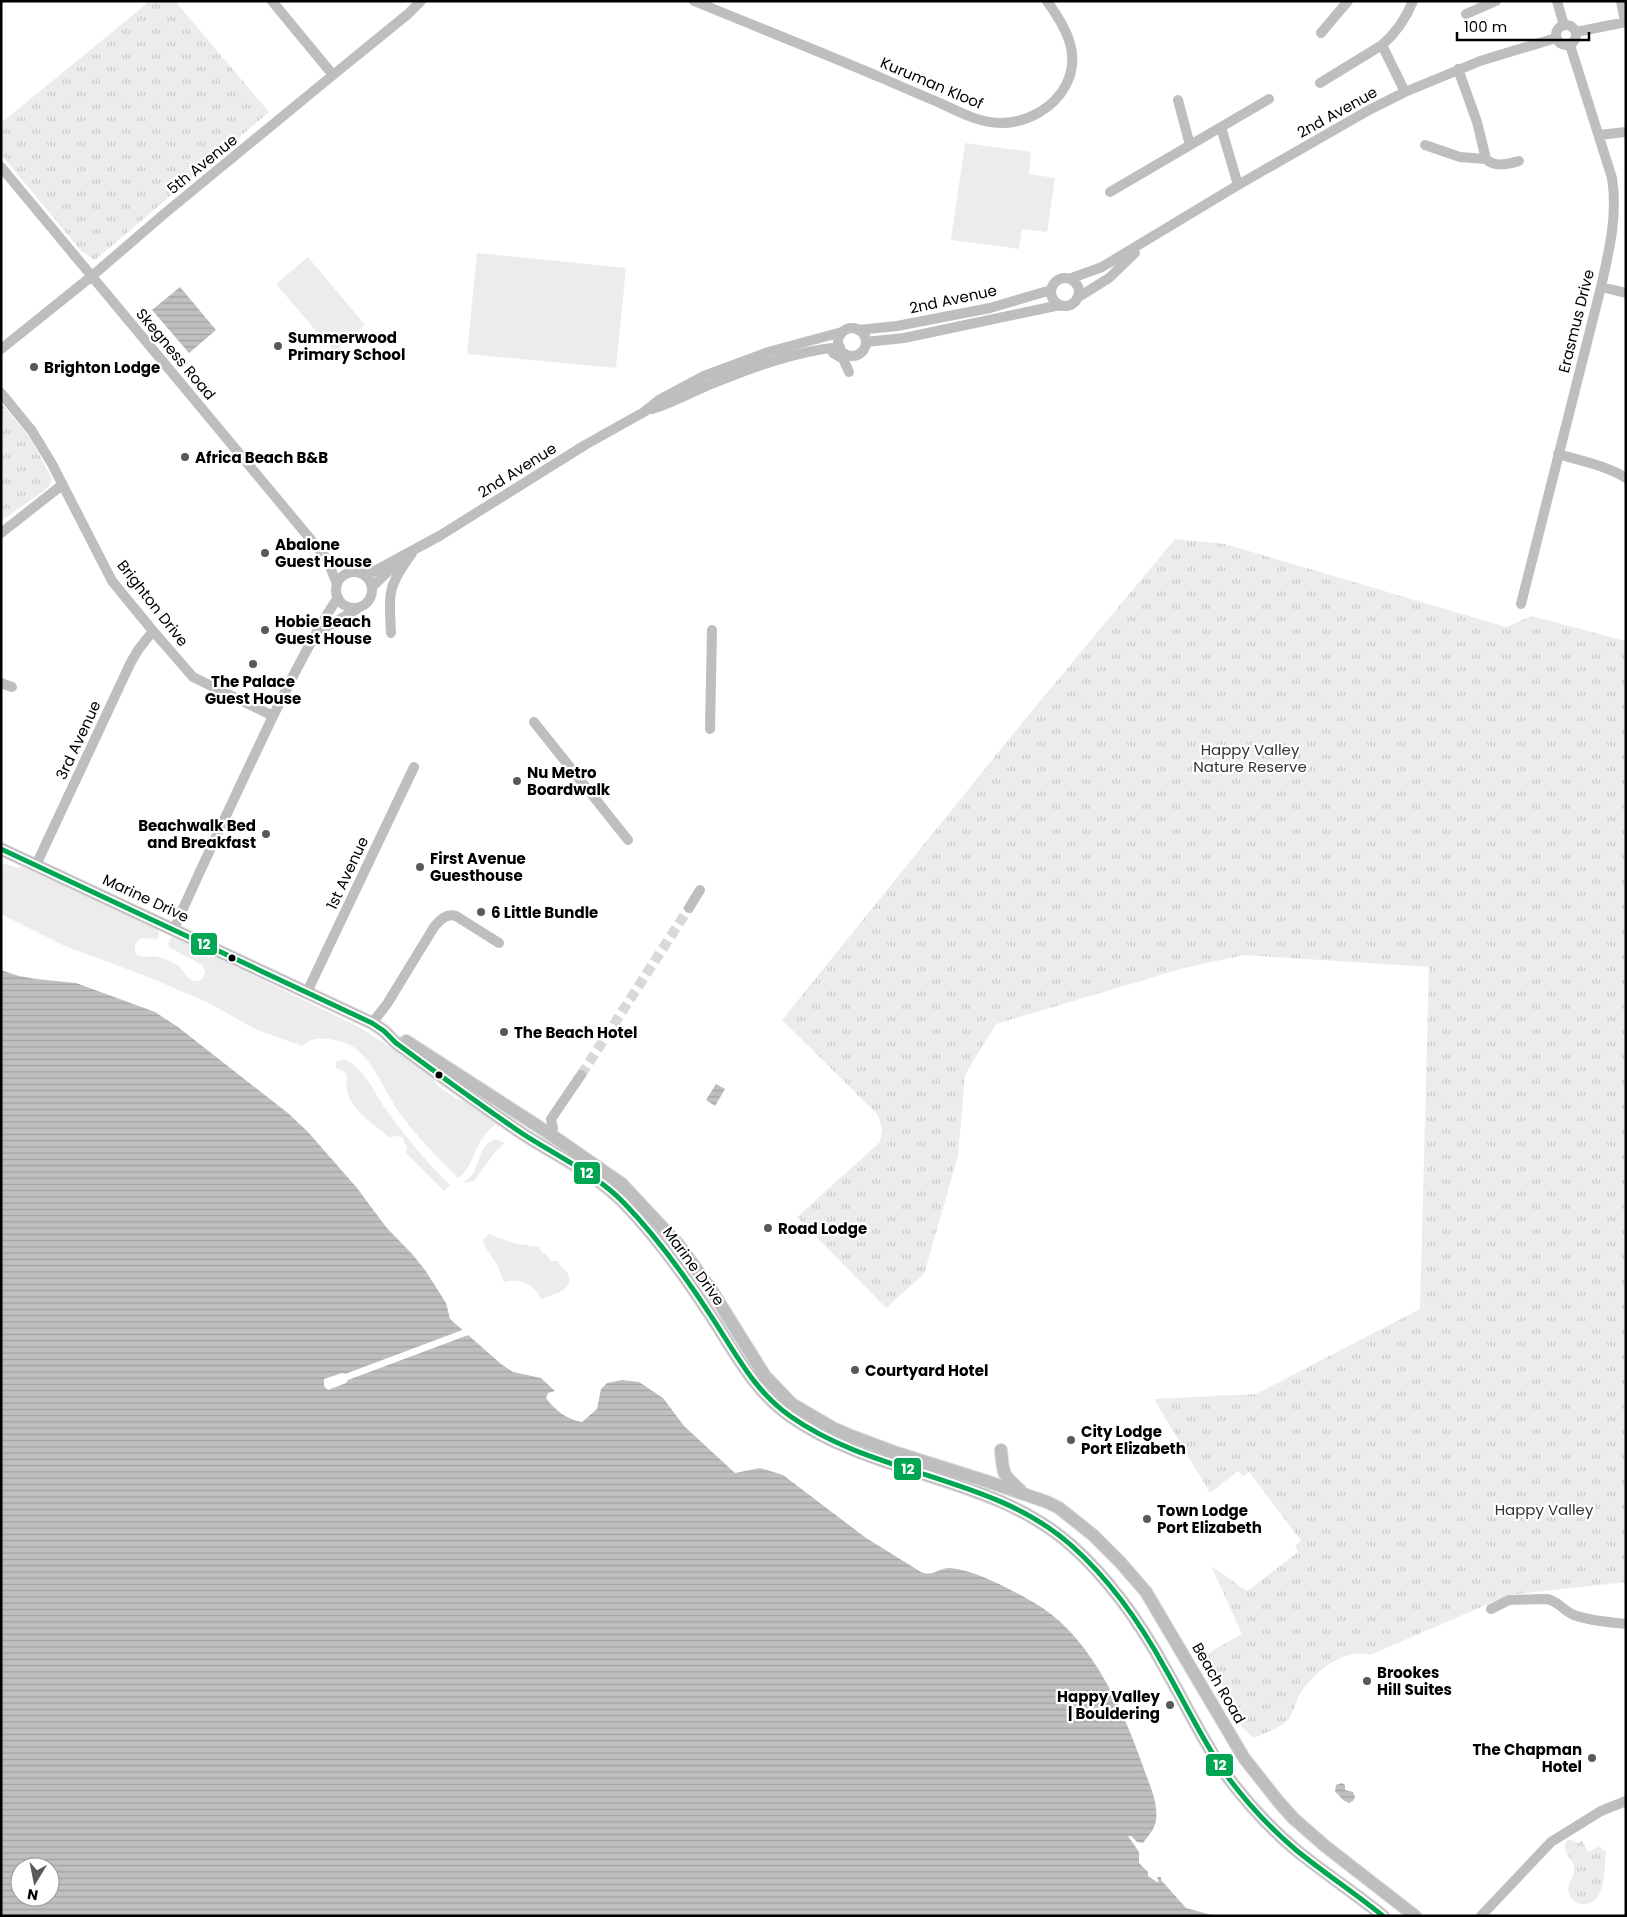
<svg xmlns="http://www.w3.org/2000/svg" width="1627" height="1917" font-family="Poppins,sans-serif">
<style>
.green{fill:#ececec}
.park{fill:url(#park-tufts)}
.water{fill:url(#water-rules);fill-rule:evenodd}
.pier{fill:#fff}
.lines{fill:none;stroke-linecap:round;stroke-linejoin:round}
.minor-tunnel{stroke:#d9d9d9;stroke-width:10;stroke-dasharray:10 5;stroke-linecap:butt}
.major-casing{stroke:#dbdbdb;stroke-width:14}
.minor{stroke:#bebebe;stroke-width:10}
.major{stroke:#bebebe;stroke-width:12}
.bus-1-casing{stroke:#fff;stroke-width:9}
.bus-1{stroke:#00a651;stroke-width:5}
.poi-dot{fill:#595959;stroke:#fff;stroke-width:2}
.bus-dot{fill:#000;stroke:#fff;stroke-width:2}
.labels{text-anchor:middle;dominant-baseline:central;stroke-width:4.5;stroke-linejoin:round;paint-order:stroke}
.street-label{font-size:15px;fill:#000;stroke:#fff}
.poi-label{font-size:15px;font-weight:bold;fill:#000;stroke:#fff;text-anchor:start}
.park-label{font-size:15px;fill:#333;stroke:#fff}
.line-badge{stroke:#fff;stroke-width:2}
.badge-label{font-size:14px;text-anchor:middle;font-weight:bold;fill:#fff}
</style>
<defs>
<pattern id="park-tufts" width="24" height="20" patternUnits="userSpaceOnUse" patternTransform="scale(1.25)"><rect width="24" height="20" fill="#ececec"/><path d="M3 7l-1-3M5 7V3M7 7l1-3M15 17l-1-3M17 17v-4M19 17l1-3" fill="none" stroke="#c9c9c9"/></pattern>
<pattern id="water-rules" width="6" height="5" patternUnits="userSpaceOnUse" patternTransform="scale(1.25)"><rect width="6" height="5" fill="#bfbfbf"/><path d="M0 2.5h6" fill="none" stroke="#a2a2a2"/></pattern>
</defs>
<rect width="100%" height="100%" fill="#fff"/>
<!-- green -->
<path class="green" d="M965 143 1031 152 1029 174 1055 178 1047 232 1022 229 1019 249 951 240Z
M477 253 626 268 616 368 467 354Z
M308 257 365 325 334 352 276 284Z
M1 863 19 868 20 866 34 872 153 927 159 932 158 938C152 941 144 936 139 940 137 942 135 945 135 947 134 961 150 955 157 957 163 958 170 961 176 964 183 969 185 976 192 981 199 982 204 980 205 972L202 965 170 948 168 944 172 936 357 1026 425 1069 439 1087 456 1098 474 1105 502 1120C493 1126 484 1134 479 1144 471 1158 472 1167 458 1178 437 1157 414 1134 397 1109 385 1091 373 1062 356 1049 346 1041 324 1036 312 1040 308 1041 305 1044 302 1046L255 1029 207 1002 148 977 65 946 1 914Z
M344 1059C366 1069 374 1093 387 1111 406 1137 427 1163 450 1185L444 1191 406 1153 407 1148 402 1137 396 1136 389 1137C375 1125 351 1110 347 1091 345 1084 349 1082 345 1072L336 1068V1062Z
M496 1139 505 1143 495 1152 474 1181 463 1183C466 1180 469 1178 472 1175 480 1162 480 1143 496 1139Z
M489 1234 512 1243 539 1247 541 1252 546 1254 551 1261H557C560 1266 565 1269 568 1274 576 1290 552 1295 541 1299 533 1284 521 1278 504 1282L497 1265 483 1243V1240Z"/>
<!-- park -->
<path class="park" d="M150 1H175L269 112 95 260 81 251 1 154V123Z
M1 403 31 439 52 479 50 485 45 490 1 521Z
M1175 539 1225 544 1506 627 1531 616 1626 641V1582L1509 1595 1370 1655C1344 1647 1313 1673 1300 1694 1295 1702 1293 1716 1286 1722 1277 1729 1264 1733 1254 1738 1238 1724 1235 1720 1234 1699L1228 1695 1205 1655 1242 1634 1211 1566 1247 1591 1298 1552 1295 1546 1301 1541 1249 1472 1243 1476 1238 1471 1210 1493 1154 1399 1256 1394 1420 1309 1429 967 1244 955 1184 968 996 1024 965 1075 958 1156 924 1274 886 1308 797 1217 880 1142 882 1129 878 1115 782 1020 1026 718Z
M1568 1840H1572L1578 1843 1582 1840 1588 1852 1600 1846 1603 1851H1606C1604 1867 1607 1907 1582 1904 1577 1904 1572 1901 1570 1896 1564 1884 1576 1878 1574 1867 1572 1858 1559 1848 1568 1840Z"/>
<!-- water -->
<path class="water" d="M180 287 216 330 189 353 152 310Z
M1 970 19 976 36 979 76 983 155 1012 178 1027 289 1114 308 1132 357 1188 386 1227 413 1255 425 1270 446 1303 450 1319 501 1364 513 1372 541 1378 555 1391 548 1393 546 1398C556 1411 566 1419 582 1422L597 1409 601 1389 607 1383 622 1380 639 1382 663 1398 684 1426 735 1473 760 1468 783 1475 866 1538 921 1572C932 1577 939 1568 950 1568 977 1570 1018 1593 1041 1607 1093 1640 1126 1716 1145 1772 1151 1788 1158 1803 1156 1820 1155 1829 1148 1836 1143 1843L1137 1842 1131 1836H1128L1139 1852V1863L1148 1872V1876L1157 1882H1159L1157 1877H1161V1880L1186 1908 1215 1916H1ZM20 1867H50V1897H20Z
M716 1084 725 1089 715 1106 706 1100Z
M1342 1783 1345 1785V1790L1353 1792 1355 1797 1353 1801 1349 1803 1343 1800 1335 1791 1336 1785Z"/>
<!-- pier -->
<path class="pier" d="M465 1329 471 1334 348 1380 346 1383 328 1390 324 1386V1379L342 1373 345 1374Z"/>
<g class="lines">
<!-- minor-tunnel -->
<path class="minor-tunnel" d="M581 1075 689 908"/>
<!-- major casing -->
<g class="major-casing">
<path id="major" d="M1 849 372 1023 384 1031 396 1043C438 1074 480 1105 523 1134 557 1156 596 1174 624 1203 657 1237 685 1276 711 1316 735 1352 754 1391 790 1416 876 1477 993 1475 1072 1546 1111 1581 1141 1624 1166 1670 1186 1705 1204 1743 1227 1776 1247 1803 1270 1828 1296 1850 1324 1873 1355 1893 1383 1916
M406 1041 550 1134 622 1184 678 1244 692 1263 712 1291 765 1376 792 1404 833 1428 849 1435 897 1453 989 1482 1047 1502 1059 1508 1093 1535 1120 1562 1146 1592 1244 1758 1278 1801 1293 1818 1325 1846 1415 1916
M1001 1450C1003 1474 1002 1474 1020 1490"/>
</g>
<!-- minor -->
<path class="minor" d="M272 1 333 75
M694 1C757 27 821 52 884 79 902 87 921 95 940 103 959 112 979 123 1001 123 1027 123 1054 108 1066 85 1082 54 1065 26 1047 1
M1557 1 1564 25
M1621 1 1625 22
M1466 14 1496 1
M1556 35a10 10 0 1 1 20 0a10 10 0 1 1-20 0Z
M1576 32 1626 22
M1321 33 1348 1
M1458 69 1477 122 1486 159C1495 168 1508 164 1519 161
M1320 83 1382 45
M1405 92 1382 45C1396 33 1406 18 1413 1
M1178 100 1190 145
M1221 127 1269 99
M1599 135 1626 132
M1425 145 1460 157 1486 159
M1 167 327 559 337 584
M1110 192 1221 127 1238 185
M1051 292a14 14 0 1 1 28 0a14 14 0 1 1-28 0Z
M1069 279 1102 267 1238 185 1369 110 1405 92 1480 61 1556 38
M1601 287 1626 293
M1077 298 1109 278 1135 253
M838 342a14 14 0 1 1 28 0a14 14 0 1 1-28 0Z
M858 330 897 326 990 308 1051 290
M866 342 904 338 1060 305
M1 349 92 276 164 214 333 75 408 14 421 1
M833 353 843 359 849 372
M1 393 32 431 52 464 112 581 153 631 193 677 273 716
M652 409C672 403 690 393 709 385 750 368 796 351 840 347
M1558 454C1581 461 1605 465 1626 478
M1 533 62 485
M336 590a18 18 0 1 1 36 0a18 18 0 1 1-36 0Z
M363 574 373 572 441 535 585 445 644 412 659 400 704 376 768 352 842 332
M372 587 396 564
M1521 604 1601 287C1609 251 1618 215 1612 178L1570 45
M391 633C389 591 387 588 412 553
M316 637 325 628 357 609
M1 683 12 687
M534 722 628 840
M710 729 712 630
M36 865 130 664 138 650 153 631
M689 908 700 890
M174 929C200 870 228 811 256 752 281 699 306 647 338 597
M307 992 414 767
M372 1023 387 1004 434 927C440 920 446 913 456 916L499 943
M550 1134 553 1128 551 1119 581 1075
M1491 1609 1509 1600 1547 1599C1558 1601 1564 1611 1574 1615 1590 1621 1609 1622 1626 1624
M1481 1916 1551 1842 1601 1811 1626 1801"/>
<!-- major -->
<use href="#major" class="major"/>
<!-- bus-1 casing -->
<g class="bus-1-casing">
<path id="bus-1" d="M1 849 372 1023 384 1031 396 1043C438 1074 480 1105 523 1134 557 1156 596 1174 624 1203 657 1237 685 1276 711 1316 735 1352 754 1391 790 1416 876 1477 993 1475 1072 1546 1111 1581 1141 1624 1166 1670 1186 1705 1204 1743 1227 1776 1247 1803 1270 1828 1296 1850 1324 1873 1355 1893 1383 1916"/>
</g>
<!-- bus-1 -->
<use href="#bus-1" class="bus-1"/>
</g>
<!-- markers -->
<g class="poi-dot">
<circle cx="278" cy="346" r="5"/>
<circle cx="34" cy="367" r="5"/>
<circle cx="185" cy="457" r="5"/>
<circle cx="265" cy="553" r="5"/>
<circle cx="265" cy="630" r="5"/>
<circle cx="253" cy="664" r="5"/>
<circle cx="517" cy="781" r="5"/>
<circle cx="266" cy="834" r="5"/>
<circle cx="420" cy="867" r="5"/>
<circle cx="481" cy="912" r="5"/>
<circle cx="504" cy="1032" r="5"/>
<circle cx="768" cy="1228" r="5"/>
<circle cx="855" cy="1370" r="5"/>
<circle cx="1071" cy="1440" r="5"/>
<circle cx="1147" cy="1519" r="5"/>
<circle cx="1367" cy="1681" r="5"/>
<circle cx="1170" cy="1705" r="5"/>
<circle cx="1592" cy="1758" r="5"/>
</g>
<g class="bus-dot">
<circle cx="232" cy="958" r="4.5"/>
<circle cx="439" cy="1075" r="4.5"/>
</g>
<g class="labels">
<!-- street labels -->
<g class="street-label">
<text transform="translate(932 83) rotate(23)">Kuruman Kloof</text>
<text transform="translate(1337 112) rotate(-29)">2nd Avenue</text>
<text transform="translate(202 164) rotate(-39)">5th Avenue</text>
<text transform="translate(953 299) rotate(-12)">2nd Avenue</text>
<text transform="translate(1576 321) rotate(-76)">Erasmus Drive</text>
<text transform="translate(176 354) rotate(50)">Skegness Road</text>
<text transform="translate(517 470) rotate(-32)">2nd Avenue</text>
<text transform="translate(153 603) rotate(52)">Brighton Drive</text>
<text transform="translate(78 740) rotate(-65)">3rd Avenue</text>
<text transform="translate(347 873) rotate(-65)">1st Avenue</text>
<text transform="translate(146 898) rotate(25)">Marine Drive</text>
<text transform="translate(694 1266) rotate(54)">Marine Drive</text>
<text transform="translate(1219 1683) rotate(60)">Beach Road</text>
</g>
<!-- poi labels -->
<g class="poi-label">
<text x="288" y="337">Summerwood<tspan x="288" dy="17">Primary School</tspan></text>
<text x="44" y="367">Brighton Lodge</text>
<text x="195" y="457">Africa Beach B&amp;B</text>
<text x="275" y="544">Abalone<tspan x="275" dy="17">Guest House</tspan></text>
<text x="275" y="621">Hobie Beach<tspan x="275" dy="17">Guest House</tspan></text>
<text x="253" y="681" text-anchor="middle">The Palace<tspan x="253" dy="17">Guest House</tspan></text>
<text x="527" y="772">Nu Metro<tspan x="527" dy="17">Boardwalk</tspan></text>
<text x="256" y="825" text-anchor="end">Beachwalk Bed<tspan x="256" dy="17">and Breakfast</tspan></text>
<text x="430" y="858">First Avenue<tspan x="430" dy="17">Guesthouse</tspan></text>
<text x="491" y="912">6 Little Bundle</text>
<text x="514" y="1032">The Beach Hotel</text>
<text x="778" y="1228">Road Lodge</text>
<text x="865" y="1370">Courtyard Hotel</text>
<text x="1081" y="1431">City Lodge<tspan x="1081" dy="17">Port Elizabeth</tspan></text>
<text x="1157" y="1510">Town Lodge<tspan x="1157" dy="17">Port Elizabeth</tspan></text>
<text x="1377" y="1672">Brookes<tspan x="1377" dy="17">Hill Suites</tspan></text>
<text x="1160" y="1696" text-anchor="end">Happy Valley<tspan x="1160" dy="17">| Bouldering</tspan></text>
<text x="1582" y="1749" text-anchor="end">The Chapman<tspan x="1582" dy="17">Hotel</tspan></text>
</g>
<!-- park labels -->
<g class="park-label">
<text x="1250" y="749">Happy Valley<tspan x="1250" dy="17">Nature Reserve</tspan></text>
<text x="1544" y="1509">Happy Valley</text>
</g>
</g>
<g class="line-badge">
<rect x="190" y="932" width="28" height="24" rx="5" fill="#00a651"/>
<rect x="573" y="1161" width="28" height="24" rx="5" fill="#00a651"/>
<rect x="893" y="1457" width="29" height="24" rx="5" fill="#00a651"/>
<rect x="1205" y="1753" width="29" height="24" rx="5" fill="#00a651"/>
</g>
<g class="badge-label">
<text x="204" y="949">12</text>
<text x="587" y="1178">12</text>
<text x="908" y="1474">12</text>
<text x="1220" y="1770">12</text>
</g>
<!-- border -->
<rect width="1627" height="1917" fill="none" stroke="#000000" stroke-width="5"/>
<!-- north arrow -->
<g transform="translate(35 1882) rotate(190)"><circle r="24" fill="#ffffff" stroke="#999999"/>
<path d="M0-4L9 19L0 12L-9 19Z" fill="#595959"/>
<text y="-8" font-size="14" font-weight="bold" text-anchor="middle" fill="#000000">N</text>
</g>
<!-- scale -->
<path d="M1457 32v8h132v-8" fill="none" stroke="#000000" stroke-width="2.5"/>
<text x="1464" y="32" font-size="15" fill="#000000" stroke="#ffffff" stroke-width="4" paint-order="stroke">100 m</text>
</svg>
